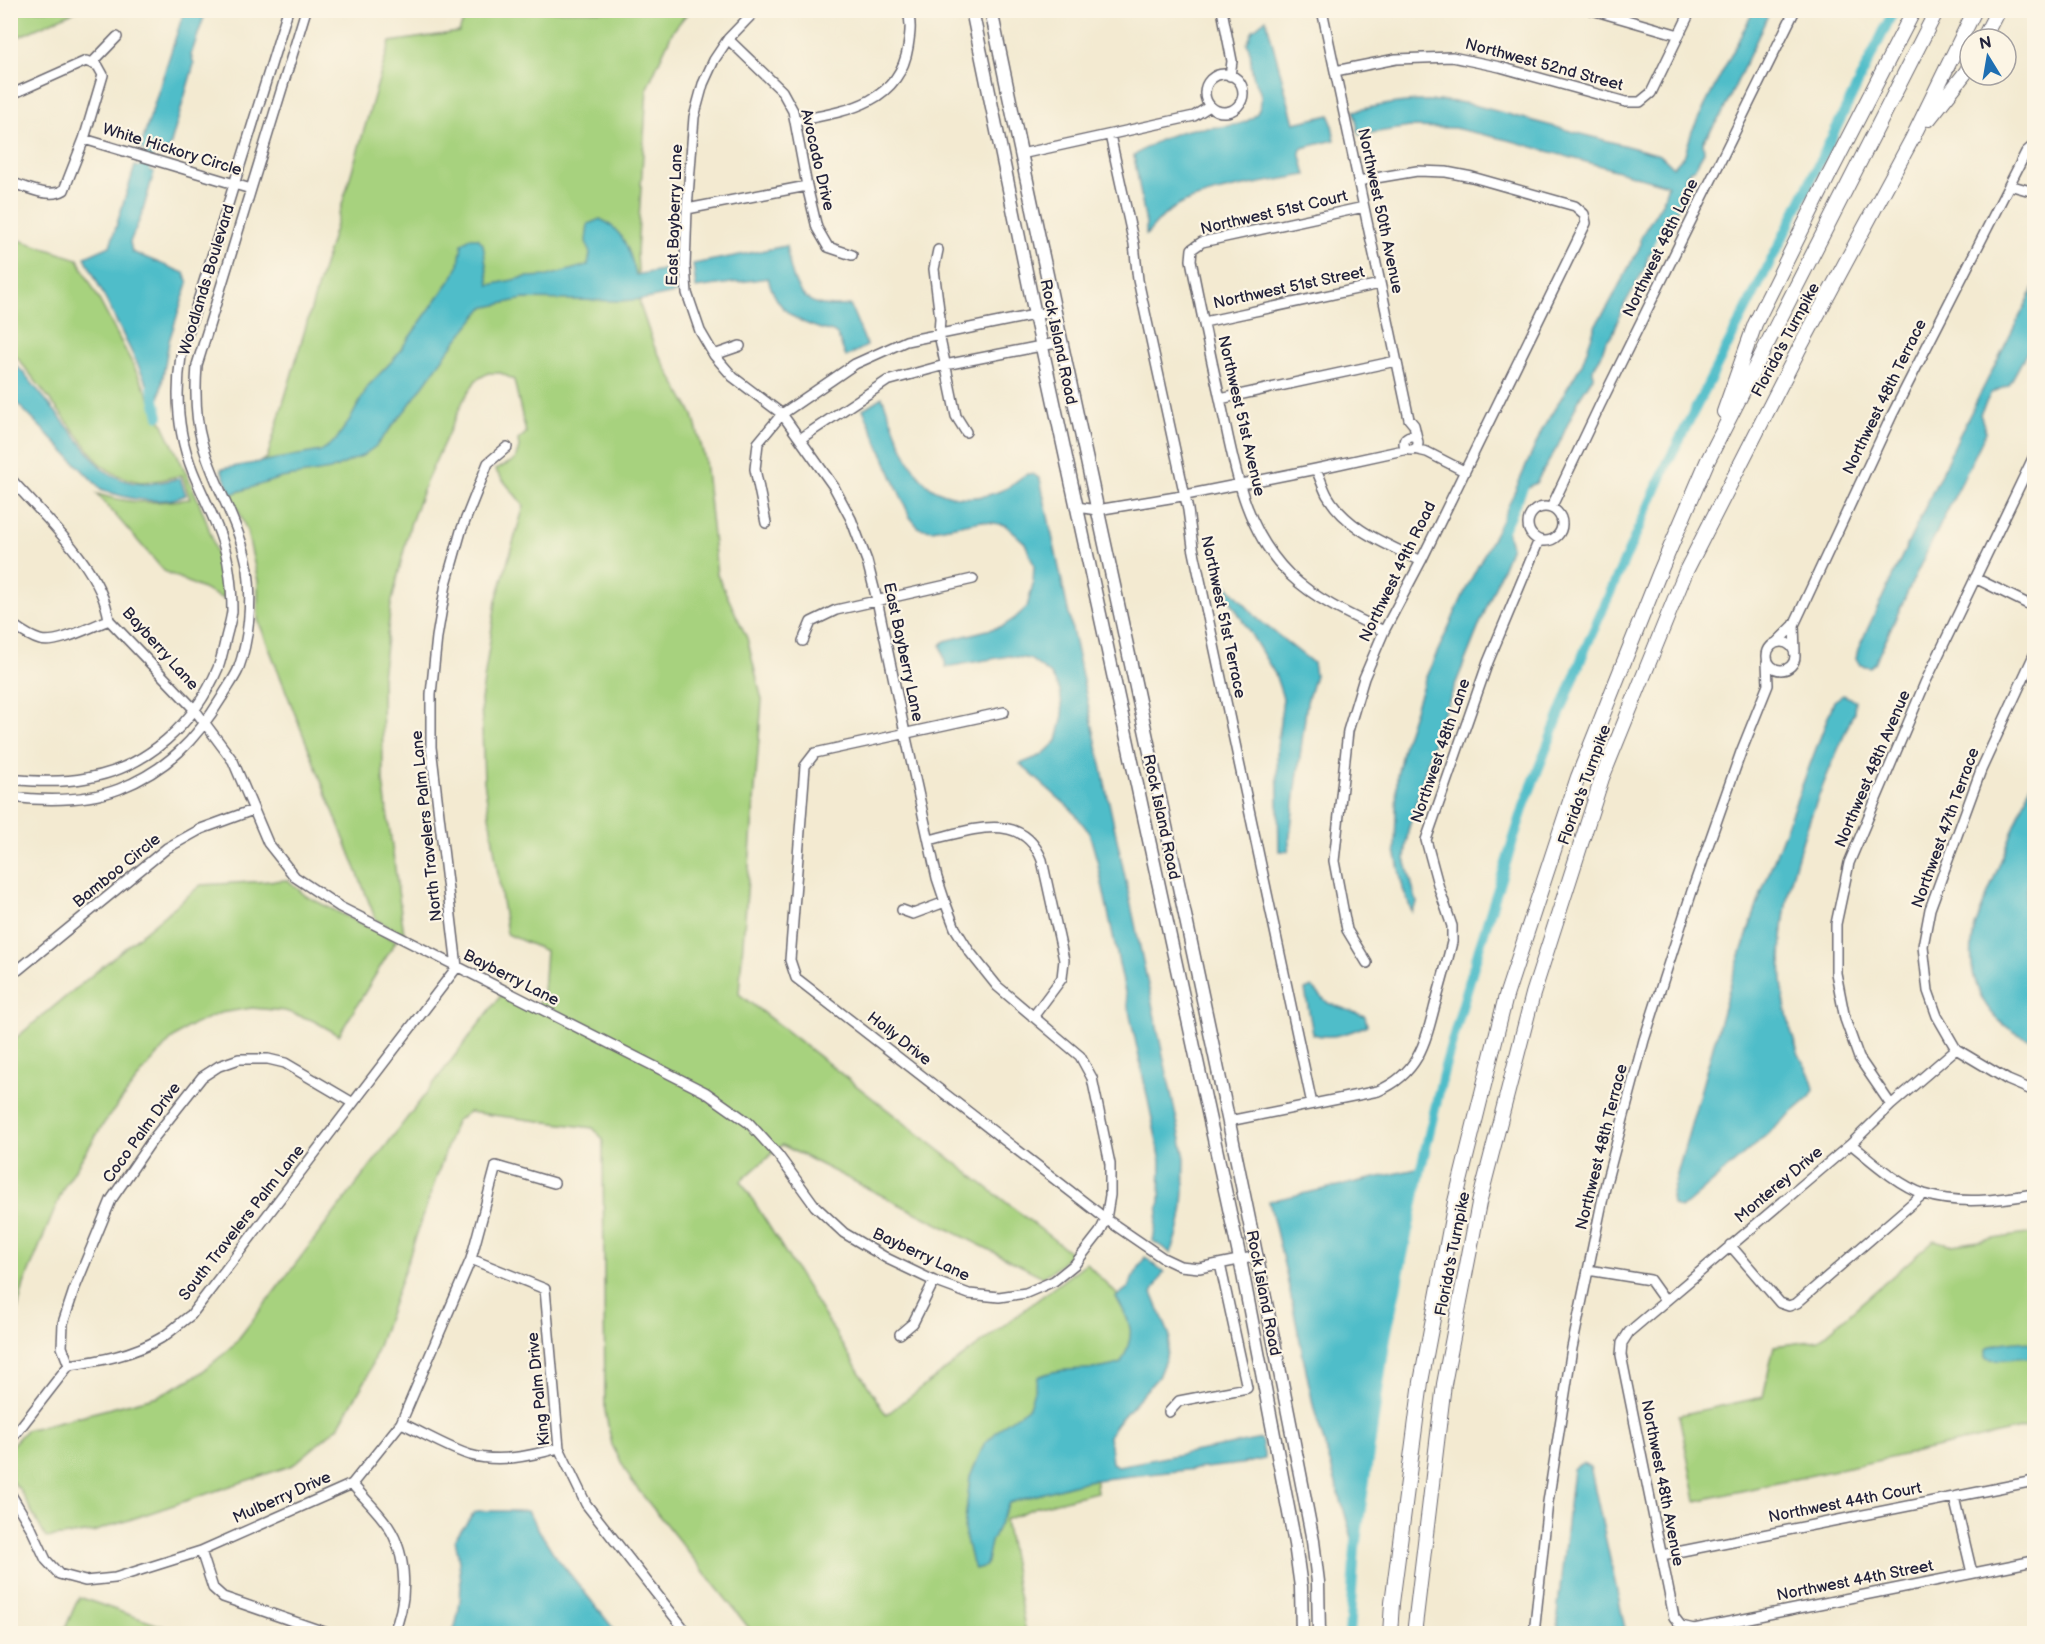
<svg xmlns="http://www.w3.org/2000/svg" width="2045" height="1644" font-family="'Balsamiq Sans',sans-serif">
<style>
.green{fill:#a7d27e;stroke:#647a5c;stroke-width:1.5}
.water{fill:#50bdc9;stroke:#397082;stroke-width:1.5}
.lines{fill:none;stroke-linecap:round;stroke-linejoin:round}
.canal{stroke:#50bdc9;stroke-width:10}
.minor-casing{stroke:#6b6870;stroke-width:12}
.major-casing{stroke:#6b6870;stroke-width:15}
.highway-casing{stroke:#6b6870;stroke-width:16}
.minor{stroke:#fff;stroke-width:9}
.major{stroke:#fff;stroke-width:12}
.highway{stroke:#fff;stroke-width:14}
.labels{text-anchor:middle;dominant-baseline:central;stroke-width:4.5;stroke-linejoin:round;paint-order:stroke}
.street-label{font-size:16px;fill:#22223b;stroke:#fcf5e5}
</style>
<rect width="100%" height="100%" fill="#fcf5e5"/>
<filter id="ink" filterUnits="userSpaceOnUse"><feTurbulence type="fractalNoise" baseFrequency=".0167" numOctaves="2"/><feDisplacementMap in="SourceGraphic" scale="12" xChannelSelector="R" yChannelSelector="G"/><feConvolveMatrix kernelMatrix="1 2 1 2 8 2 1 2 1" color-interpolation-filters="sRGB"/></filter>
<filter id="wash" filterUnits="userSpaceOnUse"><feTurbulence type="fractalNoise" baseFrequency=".008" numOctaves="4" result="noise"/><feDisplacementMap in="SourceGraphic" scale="24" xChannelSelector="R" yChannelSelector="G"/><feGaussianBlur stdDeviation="1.35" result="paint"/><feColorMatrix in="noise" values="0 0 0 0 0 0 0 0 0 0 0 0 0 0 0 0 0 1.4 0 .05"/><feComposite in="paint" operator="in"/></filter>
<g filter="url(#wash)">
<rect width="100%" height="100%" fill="#f3ead1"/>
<!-- green -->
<path class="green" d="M11 10H76V11L11 40Z
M467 11H689L673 31 647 88 637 253 640 305 654 346 693 415 705 460 717 574 747 638 762 700 739 994 1071 1253 1060 1265 1043 1277 782 1145 741 1181 886 1415 1086 1263 1149 1327 1092 1454 1097 1492 1036 1507 1005 1520 1026 1633H753L632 1482 612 1445 605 1411 603 1139 593 1128 469 1112 456 1121 367 1378 338 1427 293 1465 93 1532 46 1538 20 1490 11 1480V1446L26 1430 158 1396 198 1375 232 1347 502 994 536 1011 543 992 546 951 507 934 484 781 481 700 496 601 524 506 495 470 515 460 519 448 518 440 526 433 514 380 501 373H488L476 380 463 401 426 482 410 525 391 605 382 677 383 781 404 934 376 920 258 620V581L247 531 226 481 267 458 390 42 459 32Z
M10 237 78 259C108 318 140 376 168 435 194 489 219 538 224 599L164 571 97 494C134 505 154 503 190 499L182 475C147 484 131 487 101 465L16 356 11 353Z
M288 880 306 896 396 941 339 1035 312 1020 285 1011 252 1008 220 1013 188 1027 170 1041 146 1068 104 1123 64 1187 24 1284 11 1336V1042L201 885Z
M2034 1233V1426L1696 1501 1679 1415 1763 1397 1774 1346 1819 1340 1934 1240 1952 1245Z
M79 1597 181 1633H63Z"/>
<!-- water -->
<path class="water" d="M1754 10 1770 11 1722 114 1703 141 1704 152 1694 169 1690 170 1685 178C1688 187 1688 189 1680 195L1677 210 1660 215 1645 240 1653 247V251L1648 255 1646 266 1622 309 1613 334 1606 341 1601 356 1593 369V377L1580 397 1558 446 1536 483 1526 488 1523 498 1516 495 1505 519 1510 523 1507 530 1511 547 1435 735 1408 831 1405 859 1417 903 1412 912 1403 889 1395 850 1397 776 1404 743 1425 679 1467 587 1502 520 1543 428 1582 364 1596 324 1607 308 1634 257C1639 252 1641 246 1640 238L1662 203 1668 185 1512 141 1454 128 1410 127 1359 135 1354 111C1393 102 1430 97 1470 104L1660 155 1673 167 1685 154 1692 131Z
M184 11H206L191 55 194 64 167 157 140 149Z
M1266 19 1294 123 1330 115 1335 140 1302 148 1300 152 1306 175C1270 182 1201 190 1172 209 1162 215 1154 227 1146 235V224L1134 156C1148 145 1170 134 1188 130 1210 125 1260 133 1261 100 1262 89 1255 84 1253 75 1250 64 1252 53 1247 43L1253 30Z
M135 166 154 172 142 214 130 242 132 252 184 273 188 283 169 341 158 406 85 257 110 246Z
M600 219C623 229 630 251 636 275L678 267 680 292 646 299 621 301 523 299 483 308 449 350 407 408 376 446 362 456 330 470 281 478 231 494 221 469 321 451 336 440 352 416 368 386 394 359 454 275 459 264 462 244 470 238H478L483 244 489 285 527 277 548 276 588 265 590 254 586 241 588 224Z
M786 246C794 290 800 311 850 305L867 346 846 357 837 335 833 332C799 324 777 313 768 278L696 288 693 264Z
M2034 288V339L2009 385 1991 393 1980 414 1986 432 1978 449 1916 574 1875 663 1870 667 1860 665 1856 658 1858 649 1959 436Z
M11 361 23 372 102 469C130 488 149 486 180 478L186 495C161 506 125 499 101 489L11 397Z
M882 397C893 422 904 461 923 480 943 502 980 501 1005 489 1013 486 1020 476 1028 474 1033 473 1036 476 1040 479L1185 1158C1184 1193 1185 1220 1171 1253L1153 1241 1160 1201 1161 1161 1097 860 1089 832 1072 810 1020 764 1042 755 1057 741 1063 715 1060 691 1051 675 1030 659 1009 656 946 667 941 645 945 641 1003 626 1015 618 1027 607 1033 584 1034 565 1025 543 1005 525 982 521 932 530 919 528 910 517 863 409Z
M1227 585 1259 620 1313 663 1315 675 1307 702 1288 851H1279L1277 748 1283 698 1275 674 1223 588Z
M1843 695 1855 700 1854 712C1816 802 1769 898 1784 999 1787 1017 1792 1036 1798 1052 1803 1064 1813 1076 1814 1090L1810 1097 1687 1204 1680 1208 1672 1204 1671 1196 1732 979 1761 894 1834 701Z
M2034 777V867L2027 889 2025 903 2029 929 2034 945V1041C1983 1023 1963 977 1975 926Z
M1312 987 1328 1003 1365 1016 1367 1025C1350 1033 1331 1040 1313 1034L1305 990Z
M1421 1168 1386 1337 1355 1548 1314 1409 1286 1273 1269 1201Z
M1145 1257 1164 1272 1152 1293 1170 1336 1166 1357 1158 1377 1116 1424 1109 1436 1112 1463 1118 1466 1261 1439 1265 1459 1241 1464 1086 1481 1009 1503 991 1542 986 1566 975 1569 971 1560 964 1530 970 1477 984 1444 1005 1424 1029 1407 1038 1377C1065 1364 1095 1374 1121 1363 1136 1332 1132 1326 1116 1297L1129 1287 1132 1279Z
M2018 1341 2029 1344 2034 1343V1358C2018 1355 2002 1363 1986 1358V1350C1996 1342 2007 1342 2018 1341Z
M1583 1463 1590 1467 1591 1471 1626 1633H1571L1559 1628 1557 1616 1573 1469 1576 1466Z
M478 1511H527L554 1554 617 1633H453C464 1600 462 1573 455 1539L474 1513Z"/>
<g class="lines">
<!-- canal -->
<path class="canal" d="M140 183 150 149
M1642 256 1669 203
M152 387 159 416
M1501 534 1525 483
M1349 1634 1355 1548 1386 1337 1421 1168 1444 1070 1479 948 1525 803 1586 647 1668 462 1781 241 1894 10"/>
</g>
</g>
<g filter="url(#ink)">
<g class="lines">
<!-- minor casing -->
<g class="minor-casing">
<path id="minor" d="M1222 10 1232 61 1230 76
M1322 10 1409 419 1414 425 1417 438
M1592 10 1679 35
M728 39 782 91 793 111 807 186 817 228 828 247 852 255
M92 63 117 37
M1335 71 1396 59 1452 57 1500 67 1626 102H1640L1651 93 1691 10
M1205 93a19 19 0 1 1 38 0a19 19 0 1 1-38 0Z
M10 95 86 61 98 66 103 75 84 139 64 190C49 199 26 187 10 182
M795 121C842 112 899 105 908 47 910 34 912 23 907 10
M1110 135 1134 244 1138 280 1188 510 1193 547 1312 1104
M84 139 251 189
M1021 154 1194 116 1210 106
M1358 181 1417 171 1446 172 1472 177 1575 206 1584 214 1586 223 1421 561 1384 631 1364 678 1348 731 1334 861 1347 930 1367 963
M2009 185 2034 192
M1364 207 1202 242 1192 249 1191 260C1200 307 1210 353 1220 399 1234 462 1242 528 1290 575 1316 600 1352 616 1384 631
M687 209 807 186
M938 250 934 269 940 318 939 334 956 416 966 432
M1204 322 1380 284
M714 355 740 346
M1220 399 1396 361
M1404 443a7 7 0 1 1 14 0a7 7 0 1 1-14 0Z
M800 439 887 381 945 365 1061 342
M1414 449 1427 452 1464 471
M1316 469C1320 478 1323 487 1327 495 1347 530 1387 544 1421 561
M10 478C44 517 102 568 109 620L195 710 233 761 268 843 295 877 340 907 705 1092 749 1123 778 1155 815 1206 844 1233 888 1259 934 1281 969 1294 999 1297 1026 1293 1054 1281 1075 1264 1100 1232 1106 1219 1110 1195V1164L1092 1078 1080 1056 997 986 969 951 955 928 945 902 937 878 905 733 877 600 867 561 851 519 834 487 782 414 733 377 714 355 700 331 687 293 685 266 687 209 694 117 703 84 714 60 728 39 756 10
M1077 507 1097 510 1176 497 1316 469 1408 449
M1528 524a17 17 0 1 1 34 0a17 17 0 1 1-34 0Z
M1551 508 1600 405 1795 10
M766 523 755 469 758 443 782 414 855 364 906 341 1054 311
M1975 578 2034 607
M10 623C20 630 29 637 40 640 57 645 92 626 109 620
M1794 625 1795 652
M803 641 811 622 836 610 973 579
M1767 656a14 14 0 1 1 28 0a14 14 0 1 1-28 0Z
M1776 643 1794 625 1892 415 2026 152 2034 145
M2034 655 1981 770 1930 909 1923 946 1928 991 1937 1016 1956 1049 2008 1080 2034 1091
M1004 712 815 753 805 766 790 960 796 978 1106 1219 1163 1258 1180 1266 1199 1268 1258 1256
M10 779C37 782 61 783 87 778 147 768 195 723 218 668 221 660 223 651 225 642 227 632 231 621 232 611 232 598 231 583 229 570 225 536 206 504 193 472 178 435 175 395 181 356L288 10
M10 797C46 801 85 802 119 789 167 770 196 740 222 697 227 688 234 679 238 670 249 640 252 602 248 570 241 525 214 486 202 442 195 417 195 391 197 365L306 10
M929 840C969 831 1022 809 1042 860L1064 960 1062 978 1033 1017
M902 910 913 914 945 902
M10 973 18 970 167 848 201 829 253 810
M1956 1049 1891 1105 1851 1144 1629 1332 1622 1343 1621 1355 1674 1617 1681 1626 1694 1629 2034 1561
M1891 1105 1859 1058 1845 1019 1836 973V924L1849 863 1925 683 2034 456
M1229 1121 1378 1091C1418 1074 1425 1044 1435 1005 1441 984 1447 963 1452 942V926L1439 888 1426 840 1488 662 1539 540
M1851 1144C1872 1161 1898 1185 1924 1194 1959 1205 1999 1200 2034 1194
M1730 1245 1780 1303 1789 1306 1797 1303 1923 1194
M471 1259 545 1289 559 1448 586 1504 688 1634
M1588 1270 1650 1280 1665 1301
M900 1334 913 1323 934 1281
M69 1365 62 1347 63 1323 74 1290 111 1200 153 1139 202 1077 219 1066 239 1059H268L285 1063 353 1103
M1169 1412 1179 1401 1247 1388 1220 1264
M401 1423C421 1432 450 1449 470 1455 499 1463 530 1456 559 1448
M10 1441 69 1365C100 1361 133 1355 161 1338 171 1332 181 1322 191 1315L457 967 431 747V694L437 637 446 584 461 531 488 463 507 447
M352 1484C364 1498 378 1511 388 1526 408 1556 408 1602 393 1634
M10 1493 31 1528 46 1560 59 1574 85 1581 115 1578 201 1551 352 1484 401 1423 471 1259 496 1166 554 1183
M1954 1497 1972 1573
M201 1551 213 1588 223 1597 330 1634
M1662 1555 2034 1481
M1534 1634 1548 1502 1572 1348 1606 1183 1644 1040 1692 891 1741 752 1768 685 1767 662"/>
</g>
<!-- major casing -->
<g class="major-casing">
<path id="major" d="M972 10 1035 315 1240 1259 1295 1544 1301 1587 1302 1634
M991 10C1097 521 1215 1029 1313 1541L1318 1582 1319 1634"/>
</g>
<!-- highway casing -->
<g class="highway-casing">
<path id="highway" d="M1983 39 1998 10
M1929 119 1966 72 1970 64
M1724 412 1755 324 1828 177 1914 10
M1390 1634 1392 1603 1421 1382 1455 1202 1506 996 1578 777 1659 574 1707 462 1937 10
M1414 1634 1444 1384 1479 1203 1533 994 1602 778 1686 571 1798 351 1912 139 1975 10"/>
</g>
<!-- minor -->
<use href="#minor" class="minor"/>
<!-- major -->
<use href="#major" class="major"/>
<!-- highway -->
<use href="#highway" class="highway"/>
</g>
</g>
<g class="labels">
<!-- street labels -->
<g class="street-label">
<text transform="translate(1544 65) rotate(15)">Northwest 52nd Street</text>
<text transform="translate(172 150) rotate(17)">White Hickory Circle</text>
<text transform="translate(817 160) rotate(77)">Avocado Drive</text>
<text transform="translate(1380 211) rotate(78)">Northwest 50th Avenue</text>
<text transform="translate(1274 213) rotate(-13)">Northwest 51st Court</text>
<text transform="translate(675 215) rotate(-88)">East Bayberry Lane</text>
<text transform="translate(1661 248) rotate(-64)">Northwest 48th Lane</text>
<text transform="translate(207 280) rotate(-73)">Woodlands Boulevard</text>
<text transform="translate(1289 288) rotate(-12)">Northwest 51st Street</text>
<text transform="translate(1786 340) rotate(-62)">Florida's Turnpike</text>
<text transform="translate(1058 342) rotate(78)">Rock Island Road</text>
<text transform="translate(1885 397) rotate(-64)">Northwest 48th Terrace</text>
<text transform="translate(1241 416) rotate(77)">Northwest 51st Avenue</text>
<text transform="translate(1398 572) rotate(-64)">Northwest 49th Road</text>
<text transform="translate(1223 617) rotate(78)">Northwest 51st Terrace</text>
<text transform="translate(160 649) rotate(48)">Bayberry Lane</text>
<text transform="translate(903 652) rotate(78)">East Bayberry Lane</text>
<text transform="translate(1441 751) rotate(-71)">Northwest 48th Lane</text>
<text transform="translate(1873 769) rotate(-67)">Northwest 48th Avenue</text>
<text transform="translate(1585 785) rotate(-70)">Florida's Turnpike</text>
<text transform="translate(1161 817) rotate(78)">Rock Island Road</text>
<text transform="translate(427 826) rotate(-96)">North Travelers Palm Lane</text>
<text transform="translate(1946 828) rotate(-70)">Northwest 47th Terrace</text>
<text transform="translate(117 871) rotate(-39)">Bamboo Circle</text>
<text transform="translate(511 978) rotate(27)">Bayberry Lane</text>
<text transform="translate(899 1039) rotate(38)">Holly Drive</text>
<text transform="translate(142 1133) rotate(-54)">Coco Palm Drive</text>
<text transform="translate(1602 1147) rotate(-76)">Northwest 48th Terrace</text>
<text transform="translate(1779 1185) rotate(-40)">Monterey Drive</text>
<text transform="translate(242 1223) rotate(-52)">South Travelers Palm Lane</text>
<text transform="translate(1453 1254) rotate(-79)">Florida's Turnpike</text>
<text transform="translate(921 1255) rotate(25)">Bayberry Lane</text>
<text transform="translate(1263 1293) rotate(79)">Rock Island Road</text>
<text transform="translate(539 1389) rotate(-96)">King Palm Drive</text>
<text transform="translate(1662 1483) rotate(79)">Northwest 48th Avenue</text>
<text transform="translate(282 1498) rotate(-24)">Mulberry Drive</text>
<text transform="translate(1845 1503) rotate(-11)">Northwest 44th Court</text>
<text transform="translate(1855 1581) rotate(-11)">Northwest 44th Street</text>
</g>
</g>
<!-- margin -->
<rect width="2045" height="1644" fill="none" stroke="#fcf5e5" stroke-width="36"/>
<!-- north arrow -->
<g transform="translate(1988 57) rotate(349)"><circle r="28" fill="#fcf5e5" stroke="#a5a1a1" stroke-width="1.5"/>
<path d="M0-4.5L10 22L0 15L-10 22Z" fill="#1f6fb2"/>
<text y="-9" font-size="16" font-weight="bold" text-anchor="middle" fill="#22223b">N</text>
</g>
</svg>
